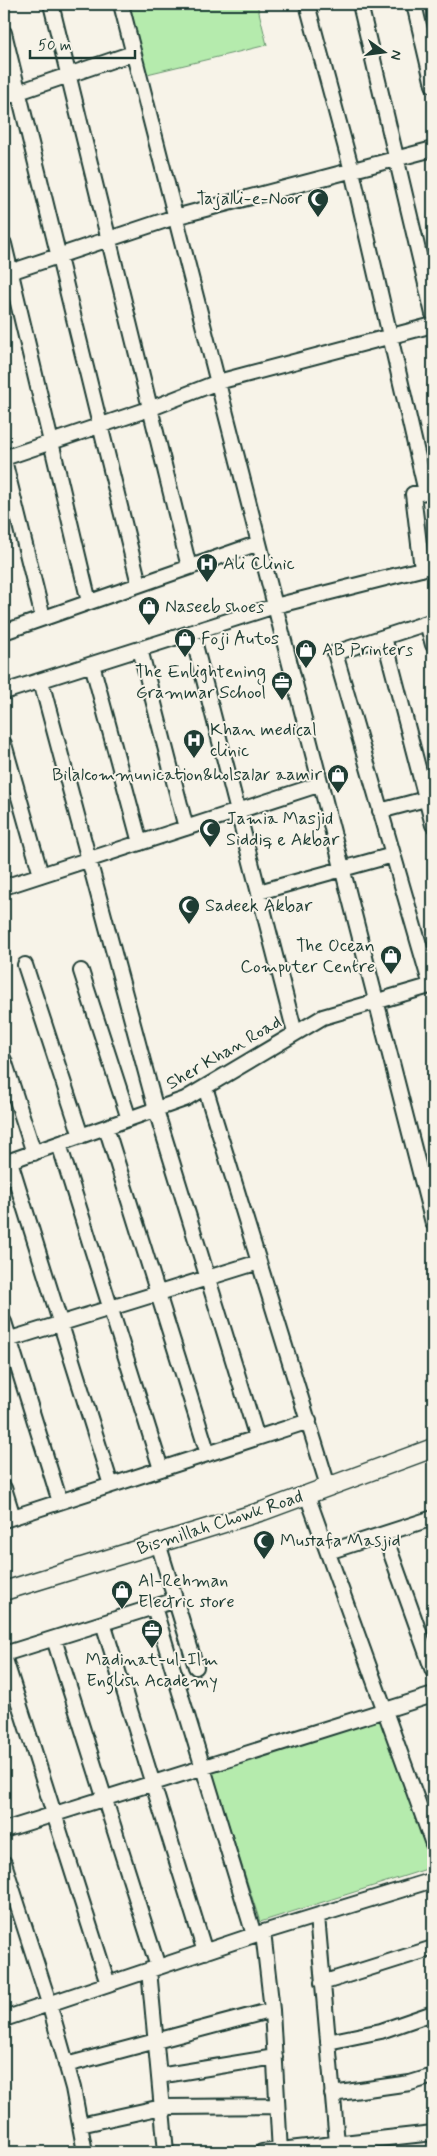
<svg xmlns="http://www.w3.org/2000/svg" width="437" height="2156" font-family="Mynerve,sans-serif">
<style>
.green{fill:#b5ebad;stroke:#6a9470}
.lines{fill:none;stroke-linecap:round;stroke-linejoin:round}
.minor-casing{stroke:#1f3d34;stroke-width:18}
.major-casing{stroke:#1f3d34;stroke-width:21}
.minor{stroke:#f7f3e8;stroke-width:14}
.major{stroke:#f7f3e8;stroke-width:18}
.labels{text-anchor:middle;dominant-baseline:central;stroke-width:4;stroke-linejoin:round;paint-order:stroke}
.poi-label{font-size:18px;fill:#1f3d34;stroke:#f7f3e8;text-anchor:start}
.street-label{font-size:18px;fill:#1f3d34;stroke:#f7f3e8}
</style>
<rect width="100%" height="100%" fill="#f7f3e8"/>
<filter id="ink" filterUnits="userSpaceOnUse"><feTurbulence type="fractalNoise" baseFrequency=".02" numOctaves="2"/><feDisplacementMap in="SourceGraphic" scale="10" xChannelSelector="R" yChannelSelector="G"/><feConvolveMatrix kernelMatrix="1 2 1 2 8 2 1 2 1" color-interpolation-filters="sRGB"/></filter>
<g filter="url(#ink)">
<!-- green -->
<path class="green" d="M121 4H257L267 45 139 76Z
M384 1715 433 1856V1867L260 1922 212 1772Z"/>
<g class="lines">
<!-- minor casing -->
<g class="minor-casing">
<path id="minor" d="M51 4 189 567
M121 4 433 1223
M307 4 352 171 426 492 413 494 422 569
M360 4 433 314
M414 4 433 85
M4 33 139 584
M4 97 133 53
M4 244 89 602
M4 274 175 217 433 149
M4 458 152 408 218 382 433 325
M4 460 43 618
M427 623 433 645
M4 632 259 543
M192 633 295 1033
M384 637 433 825
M140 649 186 828
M92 664 140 843
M41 681 156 1110 257 1438
M4 692 275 606 433 566
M4 744 41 875
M380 811 433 797
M4 887 321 784
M259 892 393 855
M25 965 81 1136
M81 971 129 1119
M431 986 335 653 433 621
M4 1060 34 1153
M205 1087 328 1486
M106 1127 208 1454
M59 1144 161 1469
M10 1161 111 1485
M4 1163 185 1099 323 1017 433 985
M4 1322 60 1502
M4 1341 259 1262
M4 1488 13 1517
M307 1495 433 1844
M4 1520 309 1421
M384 1534 433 1671
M158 1543 196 1667
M328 1552 433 1518
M154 1607 254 1935
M103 1623 205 1952
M54 1639 158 1967
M4 1654 176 1600
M4 1656 108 1984
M4 1830 433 1695
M4 1863 49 2003 73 2088 85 2152
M317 1916 337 2143
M263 1932 272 2010 280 2152
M149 1970 166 2152
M322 1983 433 1948
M4 2019 254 1935 433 1880
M328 2042 381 2031 433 2013
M66 2065 272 2010
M159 2076 275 2057
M332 2094 410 2083 433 2076
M80 2125 162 2107 277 2106
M262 2152 433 2133"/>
</g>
<!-- major casing -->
<g class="major-casing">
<path id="major" d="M4 1591 263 1511 433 1448"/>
</g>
<!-- minor -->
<use href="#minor" class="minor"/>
<!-- major -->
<use href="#major" class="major"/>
</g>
</g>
<!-- icons -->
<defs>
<g id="mosque-pin" transform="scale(1.125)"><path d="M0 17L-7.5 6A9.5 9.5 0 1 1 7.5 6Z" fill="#1f3d34" stroke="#f7f3e8"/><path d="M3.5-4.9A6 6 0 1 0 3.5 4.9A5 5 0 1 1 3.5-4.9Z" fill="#fff"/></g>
<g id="hospital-pin" transform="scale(1.125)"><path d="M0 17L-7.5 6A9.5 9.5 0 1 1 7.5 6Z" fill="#1f3d34" stroke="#f7f3e8"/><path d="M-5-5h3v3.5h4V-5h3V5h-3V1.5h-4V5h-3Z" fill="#fff"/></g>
<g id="shop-pin" transform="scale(1.125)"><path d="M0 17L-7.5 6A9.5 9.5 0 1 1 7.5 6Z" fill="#1f3d34" stroke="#f7f3e8"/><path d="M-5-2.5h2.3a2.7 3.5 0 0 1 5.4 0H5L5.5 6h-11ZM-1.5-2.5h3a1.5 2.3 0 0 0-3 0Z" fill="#fff"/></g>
<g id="office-pin" transform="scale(1.125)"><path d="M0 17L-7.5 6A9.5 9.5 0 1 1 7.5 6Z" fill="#1f3d34" stroke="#f7f3e8"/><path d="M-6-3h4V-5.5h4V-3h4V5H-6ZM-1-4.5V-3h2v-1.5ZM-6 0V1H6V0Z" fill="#fff"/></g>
</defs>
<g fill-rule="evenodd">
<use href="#mosque-pin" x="318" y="199"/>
<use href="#hospital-pin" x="207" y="564"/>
<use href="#shop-pin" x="149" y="607"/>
<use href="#shop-pin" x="185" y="639"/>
<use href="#shop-pin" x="306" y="650"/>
<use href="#office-pin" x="282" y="682"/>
<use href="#hospital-pin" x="194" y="740"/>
<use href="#shop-pin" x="338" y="775"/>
<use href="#mosque-pin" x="210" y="829"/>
<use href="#mosque-pin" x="189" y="906"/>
<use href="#shop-pin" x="391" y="956"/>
<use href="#mosque-pin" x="264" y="1541"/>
<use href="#shop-pin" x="122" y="1591"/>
<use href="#office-pin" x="152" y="1630"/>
</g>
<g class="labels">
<!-- poi labels -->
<g class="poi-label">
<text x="302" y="199" text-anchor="end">Tajalli-e-Noor</text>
<text x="223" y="564">Ali Clinic</text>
<text x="165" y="607">Naseeb shoes</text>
<text x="201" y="639">Foji Autos</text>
<text x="322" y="650">AB Printers</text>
<text x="266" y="672" text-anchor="end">The Enlightening<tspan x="266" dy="21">Grammar School</tspan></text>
<text x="210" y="730">Khan medical<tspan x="210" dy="21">clinic</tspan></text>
<text x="322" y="775" text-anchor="end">Bilalcommunication&amp;holsalar aamir</text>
<text x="226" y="819">Jamia Masjid<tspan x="226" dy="21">Siddiq e Akbar</tspan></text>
<text x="205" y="906">Sadeek Akbar</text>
<text x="375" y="946" text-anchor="end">The Ocean<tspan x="375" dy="21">Computer Centre</tspan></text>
<text x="280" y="1541">Mustafa Masjid</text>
<text x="138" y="1581">Al-Rehman<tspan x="138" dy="21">Electric store</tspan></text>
<text x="152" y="1660" text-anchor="middle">Madinat-ul-Ilm<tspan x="152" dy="21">English Academy</tspan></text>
</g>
<!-- street labels -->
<g class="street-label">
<text transform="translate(224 1053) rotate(-30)">Sher Khan Road</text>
<text transform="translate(220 1523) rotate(-18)">Bismillah Chowk Road</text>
</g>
</g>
<!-- margin -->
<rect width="437" height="2156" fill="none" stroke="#f7f3e8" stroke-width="20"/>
<rect x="10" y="10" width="417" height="2136" fill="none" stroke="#1f3d34" stroke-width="2" filter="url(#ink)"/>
<!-- north arrow -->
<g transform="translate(384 52) rotate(104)" stroke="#f7f3e8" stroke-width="4" paint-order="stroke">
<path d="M0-4L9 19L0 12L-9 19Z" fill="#1f3d34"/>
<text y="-8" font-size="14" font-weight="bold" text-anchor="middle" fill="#1f3d34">N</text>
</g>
<!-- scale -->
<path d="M30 50v8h105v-8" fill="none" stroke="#1f3d34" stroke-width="2.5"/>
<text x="38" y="50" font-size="15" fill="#1f3d34" stroke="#f7f3e8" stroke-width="4" paint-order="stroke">50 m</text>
</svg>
